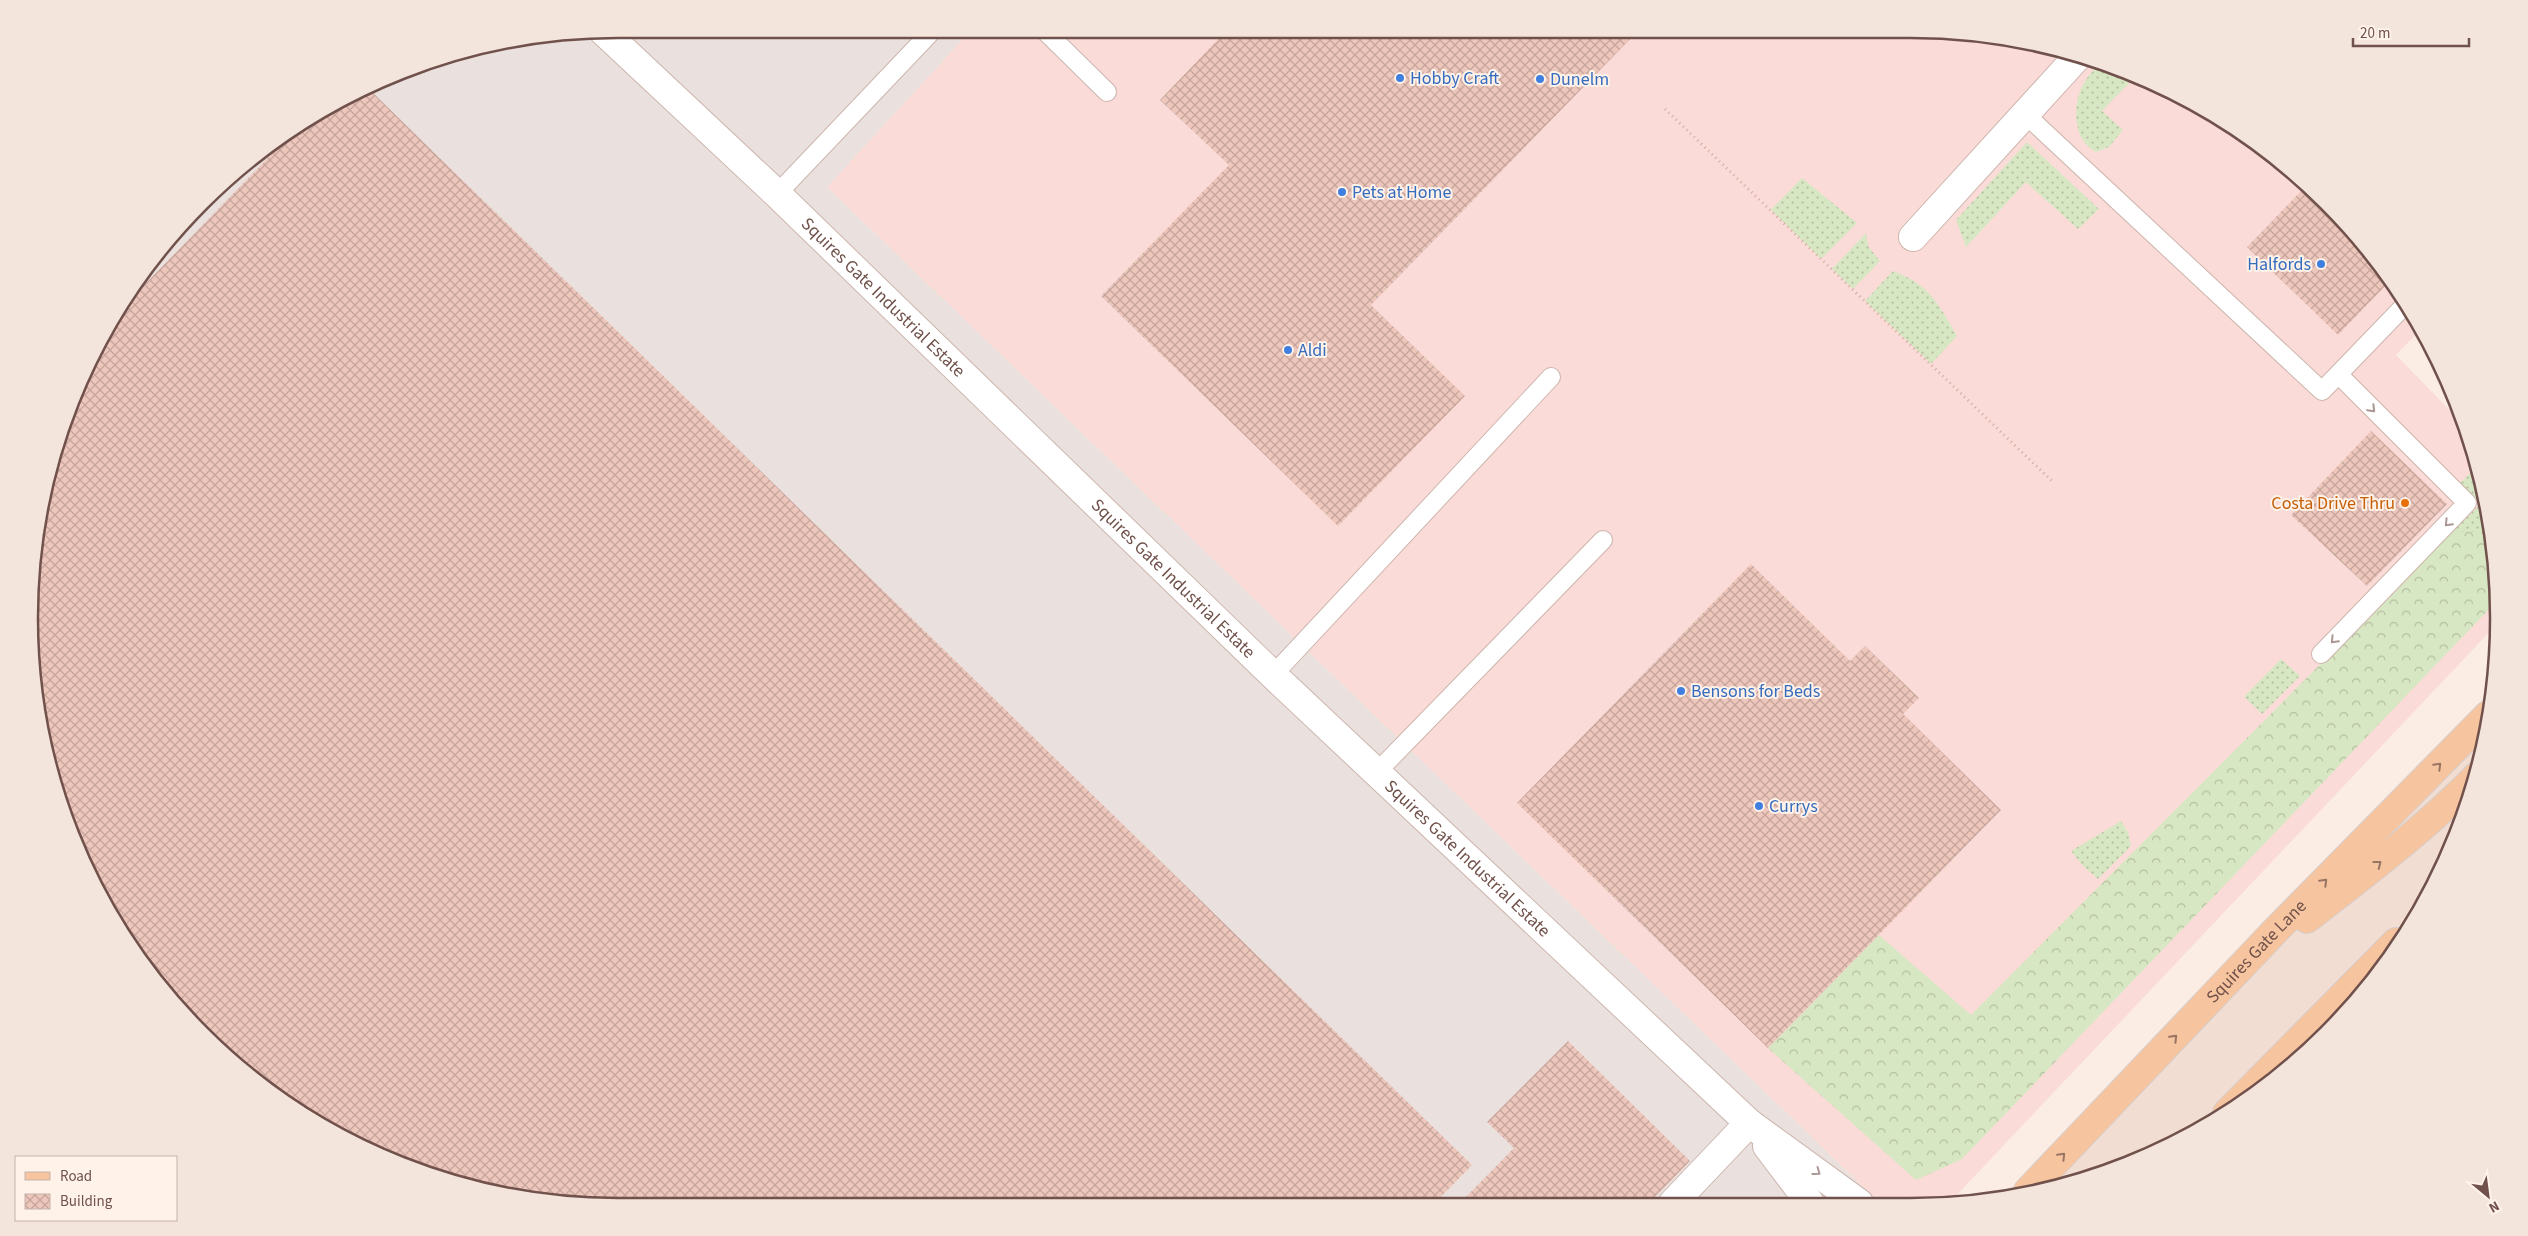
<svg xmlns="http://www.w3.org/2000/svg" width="2528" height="1236" font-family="'Source Sans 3',sans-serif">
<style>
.residential{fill:#f2ddd2}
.commercial{fill:#fadbd7}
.industrial{fill:#eae1de}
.grass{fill:url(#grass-dots)}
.forest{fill:url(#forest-crowns)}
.building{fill:url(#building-cross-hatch)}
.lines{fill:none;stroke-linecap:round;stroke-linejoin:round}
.service-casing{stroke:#cdb5ad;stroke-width:20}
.minor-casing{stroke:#cdb5ad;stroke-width:30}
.primary-casing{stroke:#d7cecd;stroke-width:30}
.path{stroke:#d3aaa0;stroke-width:3;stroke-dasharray:1 4;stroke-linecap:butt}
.service{stroke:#fff;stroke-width:18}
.minor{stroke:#fff;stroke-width:28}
.primary{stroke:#f6c59f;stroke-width:28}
.oneway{stroke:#aa9793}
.oneway2{stroke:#997464}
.shop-dot{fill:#3f7fe0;stroke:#fef2e9;stroke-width:2}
.food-dot{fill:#e8710a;stroke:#fef2e9;stroke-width:2}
.labels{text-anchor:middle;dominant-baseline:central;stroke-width:4;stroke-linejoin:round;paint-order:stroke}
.shop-label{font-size:18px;fill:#366cbe;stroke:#fef2e9;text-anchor:start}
.street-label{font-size:18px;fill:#71514b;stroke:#fef2e9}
.food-label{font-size:18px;fill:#c56008;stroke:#fef2e9;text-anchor:end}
.rim{fill:none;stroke:#71514b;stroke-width:2.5}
</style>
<defs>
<pattern id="grass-dots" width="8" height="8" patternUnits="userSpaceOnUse" patternTransform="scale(1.25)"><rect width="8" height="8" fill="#d8e7c3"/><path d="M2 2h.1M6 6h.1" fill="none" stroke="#b4bea0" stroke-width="1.8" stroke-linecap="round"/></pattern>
<pattern id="forest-crowns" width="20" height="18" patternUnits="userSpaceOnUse" patternTransform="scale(1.25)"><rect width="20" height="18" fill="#d8e7c3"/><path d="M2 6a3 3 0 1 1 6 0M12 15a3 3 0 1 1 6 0" fill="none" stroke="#b4bea0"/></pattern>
<pattern id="building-cross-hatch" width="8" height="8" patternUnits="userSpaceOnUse" patternTransform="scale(1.25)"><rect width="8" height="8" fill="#eec7bc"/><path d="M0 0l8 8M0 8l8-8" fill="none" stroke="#c5a49b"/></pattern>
</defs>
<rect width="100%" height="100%" fill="#fbede3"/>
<!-- residential -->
<path class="residential" d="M2488 715 2479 770 2439 878 2353 1006 2238 1108 2135 1163 2028 1191Z"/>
<!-- commercial -->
<path class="commercial" d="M972 29 1948 30 2062 49 2170 89 2268 150 2353 229 2420 323 2422 328 2396 355 2468 429 2494 541 2497 624 1950 1202 1880 1203 827 187Z"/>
<!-- industrial -->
<path class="industrial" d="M618 29H972L827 187 1880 1203 580 1206 466 1187 358 1147 260 1086 201 1034 128 946 89 878 49 771 34 695 30 580 40 503 73 393 108 323 175 229 259 151 324 108 428 60 503 40Z"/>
<!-- grass -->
<path class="grass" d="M2100 63 2136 76 2102 111 2123 130 2109 147 2096 152C2073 141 2072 105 2083 85 2087 76 2094 70 2100 63Z
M2027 142 2099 209 2078 229 2026 182 1966 247 1956 220Z
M1802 178 1857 223 1821 259 1771 210Z
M1866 233 1868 246 1880 261 1853 289 1832 269Z
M1893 271C1930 285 1938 303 1957 336L1931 364 1865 301Z
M2477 467 2494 541 2477 532H2452L2481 504 2460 483Z
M2281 659 2300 676 2262 714 2244 697Z
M2121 821 2128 832 2131 846 2098 879 2083 866 2071 851Z"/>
<!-- forest -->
<path class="forest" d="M2452 532H2477L2494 541 2496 602 1962 1159 1916 1180 1768 1048 1879 935 1971 1015Z"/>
<!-- building -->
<path class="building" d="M1228 29 1639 30 1371 305 1465 396 1338 526 1101 296 1229 165 1160 100Z
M368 88 1472 1165 1434 1204 580 1206 466 1187 358 1147 260 1086 201 1034 128 946 89 878 49 771 34 695 30 580 40 503 73 393 111 319 305 120 324 108Z
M2306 186 2353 229 2390 281 2338 335 2247 247Z
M2371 431 2447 504 2367 586 2291 515Z
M1751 564 1850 661 1865 646 1919 698 1903 714 2001 810 1768 1048 1517 803Z
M1568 1041 1690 1161 1649 1203 1459 1204 1514 1148 1487 1122Z"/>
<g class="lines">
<!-- service casing -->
<g class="service-casing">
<path id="service" d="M1043 29 1107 92
M2025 114 2322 391 2406 304
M777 194 934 29
M2321 654 2467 503 2338 374
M1273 675 1551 377
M1377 772 1603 540"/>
</g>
<!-- minor casing -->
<g class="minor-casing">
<g id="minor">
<path id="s1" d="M602 30 777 194 1273 675 1749 1123 1859 1203"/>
<path d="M1913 237 2079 55"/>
<path d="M1767 1146 1810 1203"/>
<path d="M1673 1203 1749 1123"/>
</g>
</g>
<!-- primary casing -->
<g class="primary-casing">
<g id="primary">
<path d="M2307 919C2366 873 2426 828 2478 775"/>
<path d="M2227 1113 2396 942"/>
<path id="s2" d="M2028 1191 2277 929 2488 715"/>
</g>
</g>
<!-- path -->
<path class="path" d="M1665 109 2054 483"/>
<!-- service -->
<use href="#service" class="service"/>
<!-- minor -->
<use href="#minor" class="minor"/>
<!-- primary -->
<use href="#primary" class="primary"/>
</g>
<!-- one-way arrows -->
<defs><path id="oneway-chevron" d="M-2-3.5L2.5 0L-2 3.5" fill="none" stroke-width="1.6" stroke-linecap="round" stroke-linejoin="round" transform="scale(1.25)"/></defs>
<g class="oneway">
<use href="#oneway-chevron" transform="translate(2372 409) rotate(45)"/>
<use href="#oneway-chevron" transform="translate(2448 523) rotate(134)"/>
<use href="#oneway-chevron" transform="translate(2334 640) rotate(134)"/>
<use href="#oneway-chevron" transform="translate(1817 1172) rotate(36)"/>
</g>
<g class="oneway2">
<use href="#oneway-chevron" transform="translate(2438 766) rotate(-45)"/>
<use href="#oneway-chevron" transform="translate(2378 864) rotate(-38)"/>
<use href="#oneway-chevron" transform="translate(2324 882) rotate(-45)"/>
<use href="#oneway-chevron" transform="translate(2174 1038) rotate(-46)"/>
<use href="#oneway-chevron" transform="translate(2062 1156) rotate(-46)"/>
</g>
<!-- markers -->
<g class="shop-dot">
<circle cx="1400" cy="78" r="5"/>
<circle cx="1540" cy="79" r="5"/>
<circle cx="1342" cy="192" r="5"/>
<circle cx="2321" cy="264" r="5"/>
<circle cx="1288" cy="350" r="5"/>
<circle cx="1681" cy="691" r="5"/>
<circle cx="1759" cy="806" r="5"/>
</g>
<circle class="food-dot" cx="2405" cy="503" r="5"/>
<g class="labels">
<!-- shop labels -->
<g class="shop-label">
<text x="1410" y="78">Hobby Craft</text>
<text x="1550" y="79">Dunelm</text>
<text x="1352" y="192">Pets at Home</text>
<text x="2311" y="264" text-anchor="end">Halfords</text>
<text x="1298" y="350">Aldi</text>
<text x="1691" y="691">Bensons for Beds</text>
<text x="1769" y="806">Currys</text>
</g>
<!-- street labels -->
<g class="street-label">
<text stroke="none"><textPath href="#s1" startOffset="388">Squires Gate Industrial Estate</textPath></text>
<text stroke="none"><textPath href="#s1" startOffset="792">Squires Gate Industrial Estate</textPath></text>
<text stroke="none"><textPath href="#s1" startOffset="1198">Squires Gate Industrial Estate</textPath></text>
<text stroke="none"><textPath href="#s2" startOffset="331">Squires Gate Lane</textPath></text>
</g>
<!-- food labels -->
<g class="food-label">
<text x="2395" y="503">Costa Drive Thru</text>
</g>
</g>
<!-- crop -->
<path d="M0 0H2528V1236H0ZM618 38H1910A580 580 0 0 1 2490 618V618A580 580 0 0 1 1910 1198H618A580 580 0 0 1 38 618V618A580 580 0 0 1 618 38Z" fill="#f3e5dc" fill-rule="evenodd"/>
<path class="rim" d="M618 38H1910A580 580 0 0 1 2490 618V618A580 580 0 0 1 1910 1198H618A580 580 0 0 1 38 618V618A580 580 0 0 1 618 38Z"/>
<!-- legend -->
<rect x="15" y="1156" width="162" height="65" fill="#fef2e9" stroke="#c6b2aa"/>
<rect x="25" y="1172" width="25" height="8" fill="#f6c59f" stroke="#c6b2aa"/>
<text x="60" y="1181" font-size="15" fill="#71514b">Road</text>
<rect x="25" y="1194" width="25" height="15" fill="url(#building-cross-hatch)" stroke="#c6b2aa"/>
<text x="60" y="1206" font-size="15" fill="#71514b">Building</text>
<!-- north arrow -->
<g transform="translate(2488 1196) rotate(151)" stroke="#fef2e9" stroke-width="4" paint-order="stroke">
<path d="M0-4L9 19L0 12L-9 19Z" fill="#71514b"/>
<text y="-8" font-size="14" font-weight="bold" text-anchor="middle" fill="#71514b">N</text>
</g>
<!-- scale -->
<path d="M2353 38v8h116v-8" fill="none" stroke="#71514b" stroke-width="2.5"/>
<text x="2360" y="38" font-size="15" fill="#71514b" stroke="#fef2e9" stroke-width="4" paint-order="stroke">20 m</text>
</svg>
